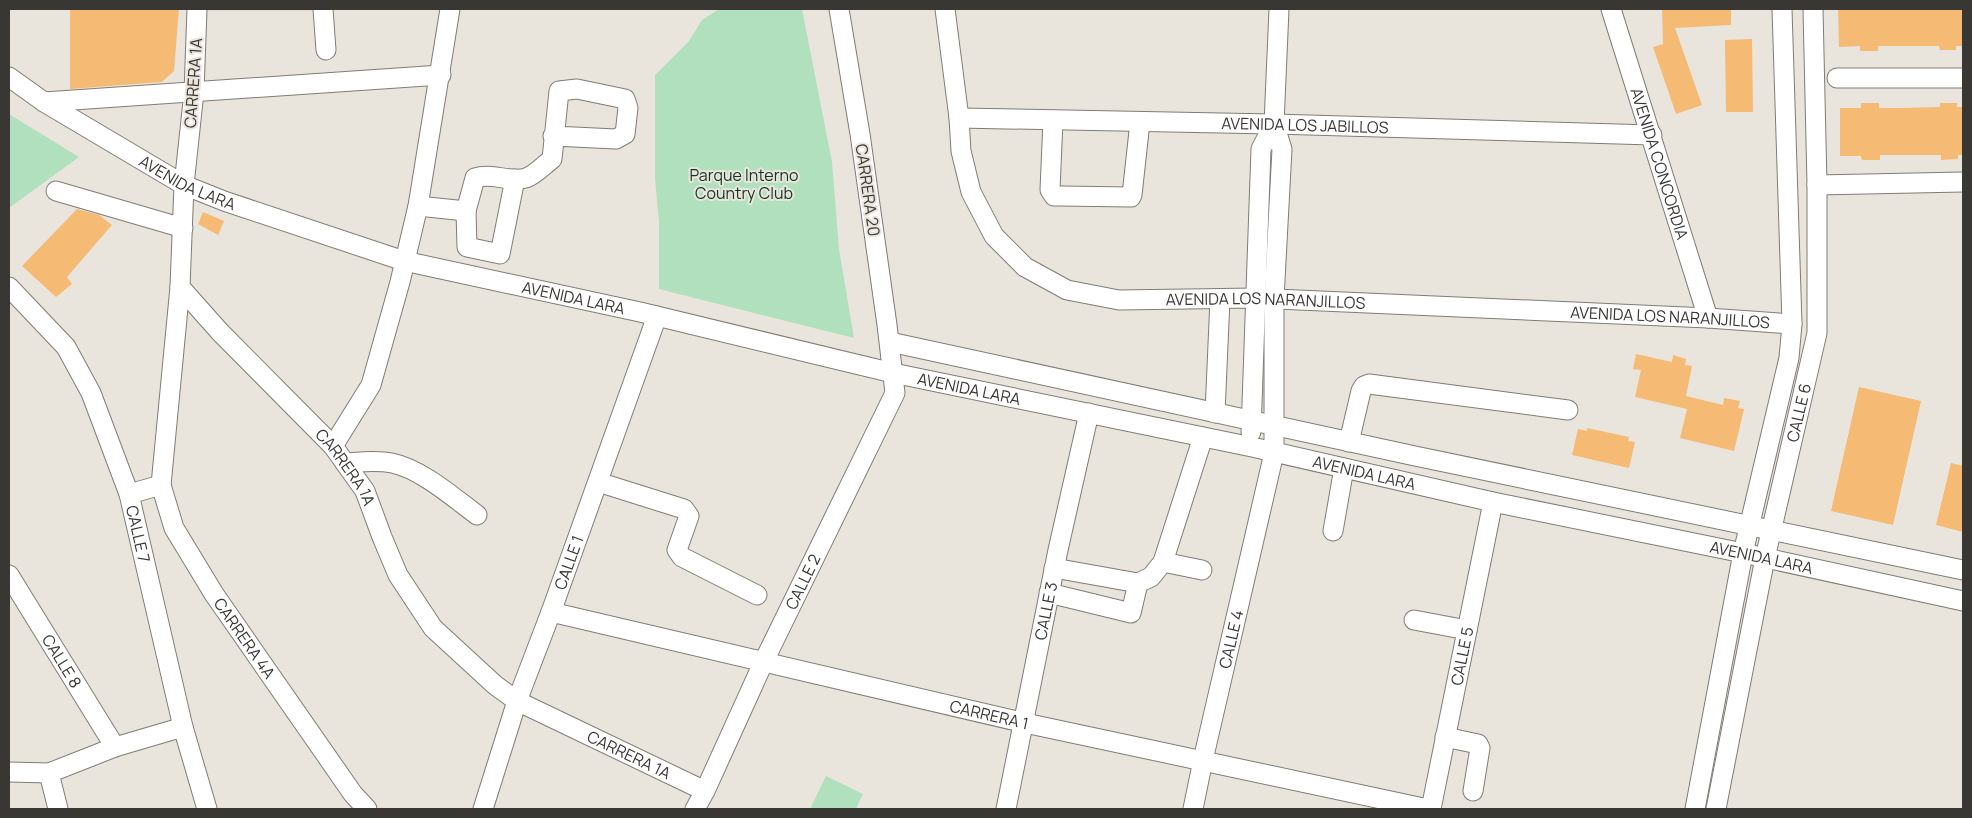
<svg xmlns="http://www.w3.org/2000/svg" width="1972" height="818" font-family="Manrope,sans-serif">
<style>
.built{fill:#e2d9ca}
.green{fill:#b1e0be}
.building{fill:#f5ba74}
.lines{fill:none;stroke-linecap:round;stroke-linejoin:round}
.minor-casing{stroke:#807c74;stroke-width:21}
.minor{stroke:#fff;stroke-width:19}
.labels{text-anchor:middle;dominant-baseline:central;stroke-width:4;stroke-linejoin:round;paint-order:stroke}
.street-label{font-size:16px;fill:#393734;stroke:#eae5dc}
.park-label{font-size:16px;fill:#133620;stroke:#eae5dc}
</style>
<rect width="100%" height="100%" fill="#eae5dc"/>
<!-- built -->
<path class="built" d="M202 9H318V11H202Z"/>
<!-- green -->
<path class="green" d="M719 9H802L832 162 839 249 854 338 659 289V222L655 179V75L689 41 702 20Z
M9 114 79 157 9 208Z
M826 776 863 794 856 809H810Z"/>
<!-- building -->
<path class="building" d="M70 9H179L174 71 162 82 70 89Z
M1662 9H1731V25L1675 28 1702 105 1676 114 1653 47 1663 44Z
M1838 9H1963V46H1956V50H1940L1939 46H1878V51H1860V46L1839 47Z
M1752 39 1753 112H1726L1725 40Z
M1861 103H1879V108H1900L1940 107V103H1957V107H1963V155H1958V159L1941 160V155H1880V160H1862L1861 156H1840V108H1861Z
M77 209 99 215 112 225 67 277 72 284 56 297 22 266Z
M203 212 224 221 218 235 198 224Z
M1636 354 1672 362 1673 355 1686 359 1685 365 1692 366 1686 396 1723 405 1724 398 1740 401 1738 408 1744 409 1734 451 1680 438 1687 409 1635 397 1641 370 1633 369Z
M1859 387 1921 401 1893 525 1831 511Z
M1587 428 1629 437 1628 441 1635 442 1629 468 1572 455 1578 429 1587 431Z
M1951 463 1963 466V532L1936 525Z"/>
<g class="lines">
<!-- minor casing -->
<g class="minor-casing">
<g id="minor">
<path id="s1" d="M197 9 194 92 184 185 180 287 220 332 333 446 365 491 382 537 398 575 433 628 495 685 517 701 705 791 695 809"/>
<path d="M323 9 326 50"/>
<path id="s2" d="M945 9 959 118 961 151 971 192 994 236 1025 267 1067 290 1119 300 1255 298 1708 318 1792 324"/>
<path id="s3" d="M1611 9 1708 318"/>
<path id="s4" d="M9 77 44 102 184 185 224 201 404 261 640 312 893 373 1252 447 1493 502 1743 553 1963 601"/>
<path d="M1837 78H1963"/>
<path d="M44 102 441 75"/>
<path id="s5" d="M959 118 1274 124 1652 135"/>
<path d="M1053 120 1050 190 1054 196H1061L1131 197 1132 195 1140 122"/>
<path d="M1817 185 1963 182"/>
<path d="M56 191 183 228"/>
<path d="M418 206 466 211 475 178C492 172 509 183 526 178 535 175 544 165 552 159L559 91 577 89 625 99 628 108 625 134 616 139 553 136"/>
<path d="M466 211 467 247 500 254 515 179"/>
<path id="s6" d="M9 287 66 347 91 393 129 494 183 727 207 809"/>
<path d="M890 342 1415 456 1963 570"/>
<path d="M1215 413 1220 299"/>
<path d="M1251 432 1261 149 1274 124"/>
<path d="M1349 442 1361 391 1364 386 1369 384 1568 410"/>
<path d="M333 446 371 385 400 282 418 206 450 9"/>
<path d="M345 463C361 462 376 460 392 463 421 469 453 497 477 515"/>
<path d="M598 482 684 509 689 516 677 550 682 557 757 595"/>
<path d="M161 485 180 287"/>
<path id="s7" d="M129 494 161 485 174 528 214 594 353 794 367 809"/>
<path d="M1333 531 1344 468"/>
<path d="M1163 562 1202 570"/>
<path d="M1054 568 1138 583 1151 577 1163 562 1203 437"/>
<path id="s8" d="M9 575 115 747"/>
<path d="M1049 593 1131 613 1138 583"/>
<path id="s9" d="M551 612 1025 723 1428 809"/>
<path d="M1414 620 1467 630"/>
<path d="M1445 737 1478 744 1480 748 1473 791"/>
<path d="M9 772 49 773 115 747 183 727"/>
<path d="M49 773 58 809"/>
<path id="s10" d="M705 791 764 661 895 393 887 325 860 134 839 9"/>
<path id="s11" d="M483 809 517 701 551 612 657 316"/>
<path id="s12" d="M1006 809 1058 550 1089 413"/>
<path id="s13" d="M1193 809 1203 760 1274 453V299L1282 149 1274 124 1279 9"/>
<path id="s14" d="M1431 809 1493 502"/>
<path d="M1695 809 1743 553 1789 358 1792 324 1782 9"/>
<path id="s15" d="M1716 809 1765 558 1817 333V185L1813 9"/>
</g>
</g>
<!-- minor -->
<use href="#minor" class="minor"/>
</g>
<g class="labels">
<!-- street labels -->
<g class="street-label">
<text transform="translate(193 83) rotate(-86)">CARRERA 1A</text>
<text stroke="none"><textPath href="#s5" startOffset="346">AVENIDA LOS JABILLOS</textPath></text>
<text stroke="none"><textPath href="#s3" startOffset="162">AVENIDA CONCORDIA</textPath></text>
<text stroke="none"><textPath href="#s4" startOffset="208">AVENIDA LARA</textPath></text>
<text transform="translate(868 190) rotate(82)">CARRERA 20</text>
<text stroke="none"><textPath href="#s4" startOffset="612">AVENIDA LARA</textPath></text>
<text stroke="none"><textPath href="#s2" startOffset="526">AVENIDA LOS NARANJILLOS</textPath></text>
<text stroke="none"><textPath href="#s2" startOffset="931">AVENIDA LOS NARANJILLOS</textPath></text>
<text stroke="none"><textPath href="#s4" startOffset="1018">AVENIDA LARA</textPath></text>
<text stroke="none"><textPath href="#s15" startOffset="405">CALLE 6</textPath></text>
<text stroke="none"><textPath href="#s1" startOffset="524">CARRERA 1A</textPath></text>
<text stroke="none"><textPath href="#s4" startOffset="1422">AVENIDA LARA</textPath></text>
<text stroke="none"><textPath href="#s6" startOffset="284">CALLE 7</textPath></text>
<text stroke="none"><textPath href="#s4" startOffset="1828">AVENIDA LARA</textPath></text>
<text stroke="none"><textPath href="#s11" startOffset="261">CALLE 1</textPath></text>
<text stroke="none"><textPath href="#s10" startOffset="231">CALLE 2</textPath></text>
<text stroke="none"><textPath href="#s12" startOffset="202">CALLE 3</textPath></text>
<text stroke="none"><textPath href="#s7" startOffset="209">CARRERA 4A</textPath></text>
<text stroke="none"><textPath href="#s13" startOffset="174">CALLE 4</textPath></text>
<text stroke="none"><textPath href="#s14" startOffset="156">CALLE 5</textPath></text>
<text stroke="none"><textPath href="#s8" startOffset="101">CALLE 8</textPath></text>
<text stroke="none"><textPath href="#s9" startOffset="450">CARRERA 1</textPath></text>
<text stroke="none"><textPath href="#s1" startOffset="944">CARRERA 1A</textPath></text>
</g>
<!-- park labels -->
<g class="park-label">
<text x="744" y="175">Parque Interno<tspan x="744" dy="18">Country Club</tspan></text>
</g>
</g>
<!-- border -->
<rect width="1972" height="818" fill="none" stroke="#393734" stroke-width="20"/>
</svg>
